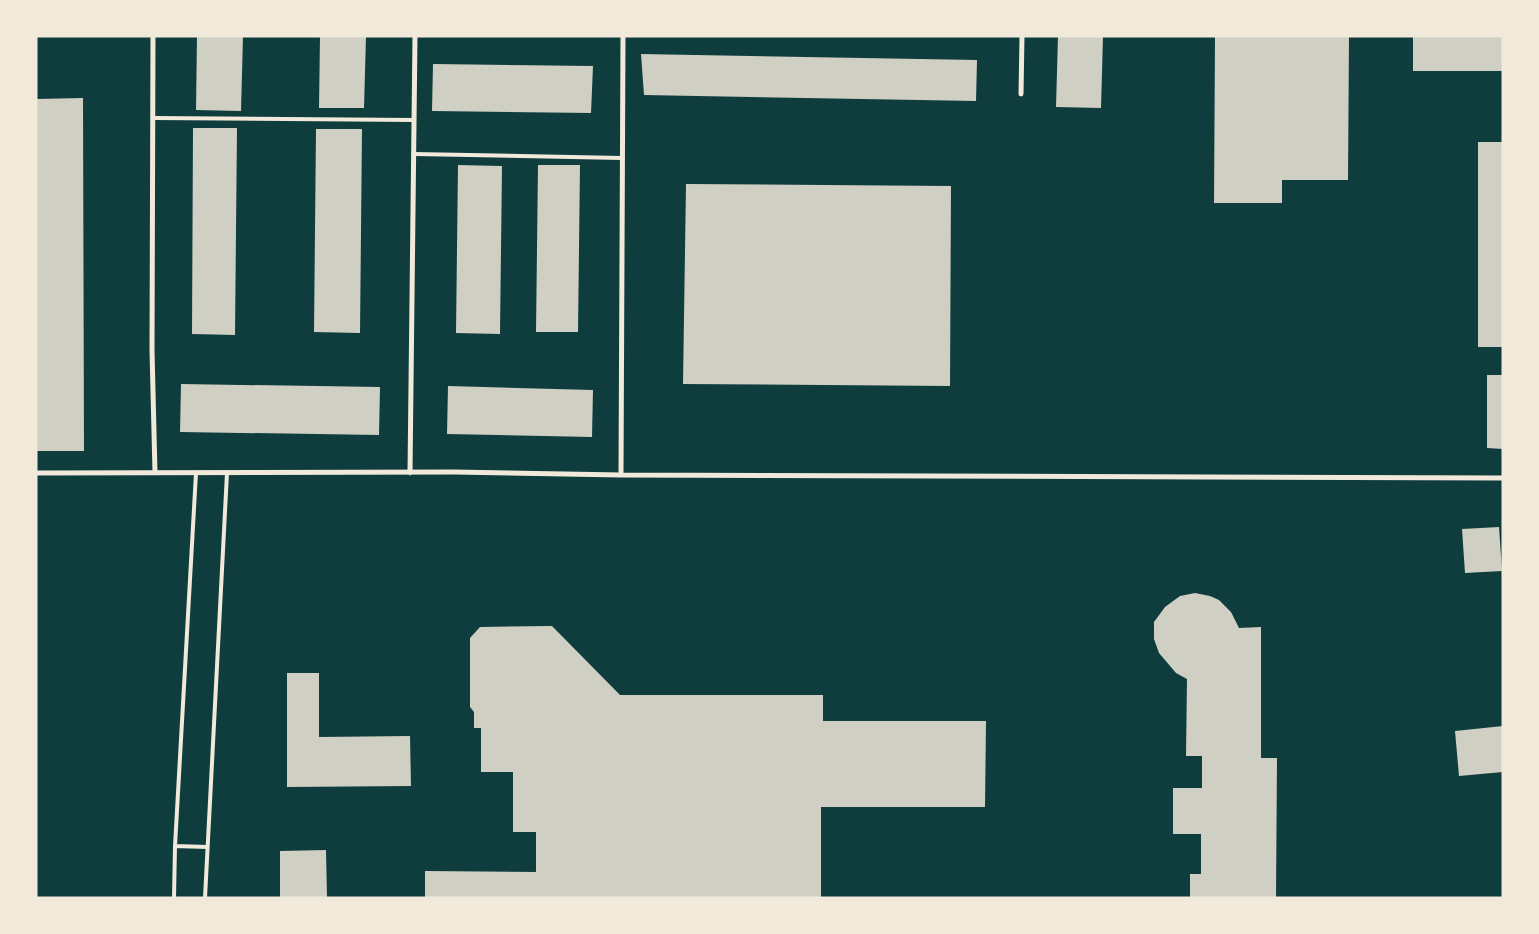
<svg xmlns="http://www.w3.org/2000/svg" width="1539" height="934" font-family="Poppins,sans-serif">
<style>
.building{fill:#cfcfc3}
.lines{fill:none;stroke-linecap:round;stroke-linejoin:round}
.service{stroke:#f1e9da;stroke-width:4}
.minor{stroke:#f1e9da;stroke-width:5}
</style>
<rect width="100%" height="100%" fill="#0f3d3e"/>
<!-- building -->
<path class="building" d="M197 36H243L241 111 196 110Z
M320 36H366L364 108H319Z
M1058 36H1103L1101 108 1056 107Z
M1215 36H1349L1348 180H1282V203H1214Z
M1413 36H1503V71H1413Z
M641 54 977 60 976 101 644 95Z
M433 64 593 66 591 113 432 111Z
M83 98 84 451H36V99Z
M193 128H237L235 335 192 334Z
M316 129H362L360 333 314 332Z
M1478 142H1503V347H1478Z
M458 165 502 166 500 334 456 333Z
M538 165H580L578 332H536Z
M686 184 951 186 950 386 683 384Z
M1487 375H1503V449L1487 448Z
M181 384 380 387 379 435 180 432Z
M448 386 593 390 592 437 447 434Z
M1499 527 1502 571 1465 573 1462 529Z
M1195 593 1210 596 1219 600 1231 612 1239 628 1261 627V758H1277L1276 898H1190V874H1201V834H1173V788H1202V756H1186L1187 679 1176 673 1159 653 1154 639V622L1165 607 1180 596Z
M552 626 620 695H823V721H986L985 807H821V898H425V871L536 872V832H513V772H481V728H474V712L470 707V638L480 627Z
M287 673H319V737L410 736 411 786 287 787Z
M1503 726V772L1459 776 1455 731Z
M326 850 327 898H280V851Z"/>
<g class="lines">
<!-- service -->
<path class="service" d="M153 118 414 120
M414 154 622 158
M175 846 207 847
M174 898 175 846 196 473
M205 898 227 473"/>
<!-- minor -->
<path class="minor" d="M153 36 152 350 155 473
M1021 94 1022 36
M36 473 454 472 621 475 1503 478
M410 473 415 36
M621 475 623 36"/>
</g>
<!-- border -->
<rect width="1539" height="934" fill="none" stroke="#f1e9da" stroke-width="75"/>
</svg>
